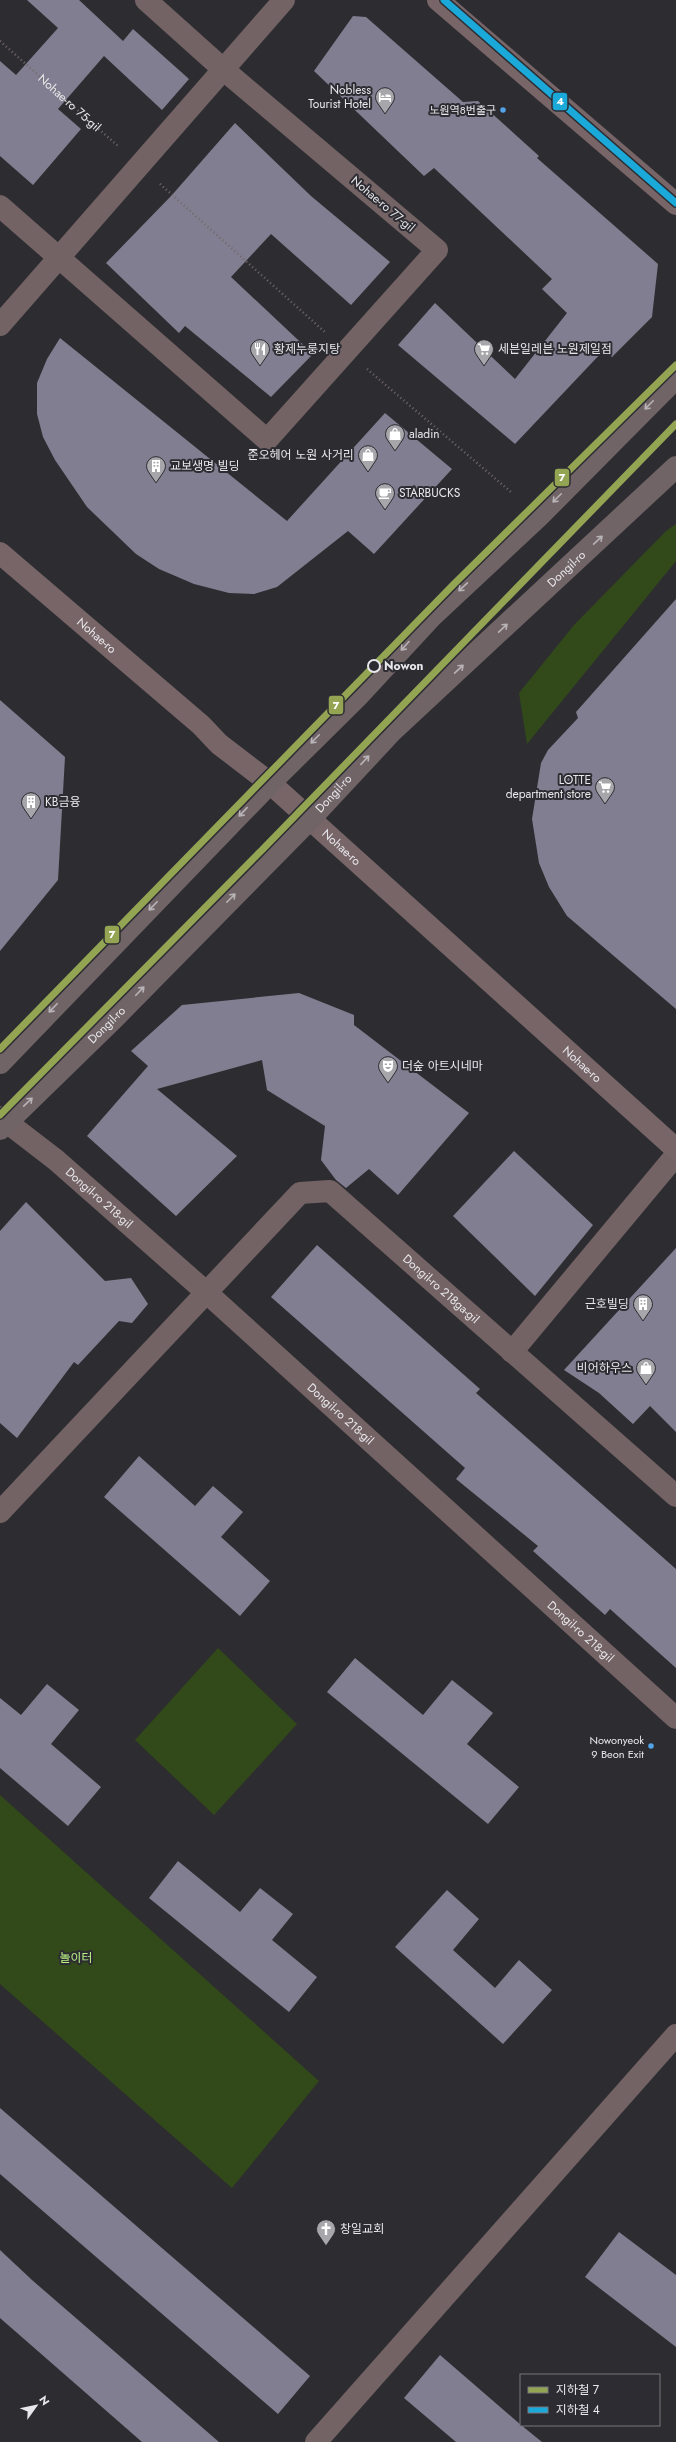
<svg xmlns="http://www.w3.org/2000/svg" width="676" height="2442" font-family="Jost,'Noto Sans KR',sans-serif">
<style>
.green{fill:#324919}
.building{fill:#807e90}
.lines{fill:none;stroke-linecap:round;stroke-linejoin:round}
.path{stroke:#73686a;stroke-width:2.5;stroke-dasharray:1 3;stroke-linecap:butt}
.street{stroke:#746365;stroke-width:22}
.secondary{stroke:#776568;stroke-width:22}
.primary{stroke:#716467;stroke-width:22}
.metro-1-casing{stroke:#2c2c32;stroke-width:10}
.metro-2-casing{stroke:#2c2c32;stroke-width:10}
.metro-1{stroke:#93a453;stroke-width:7}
.metro-2{stroke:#1aa9d8;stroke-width:7}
.oneway{stroke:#b8b3b7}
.bus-dot{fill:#53a3e8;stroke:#2c2c32;stroke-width:1.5}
.stop-dot{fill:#2c2c32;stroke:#e8e8ec;stroke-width:2}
.labels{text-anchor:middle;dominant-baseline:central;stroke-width:4;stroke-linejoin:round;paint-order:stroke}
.bus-label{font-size:11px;fill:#e8e8ec;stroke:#2c2c32;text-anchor:end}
.poi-label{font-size:12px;fill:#e8e8ec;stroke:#2c2c32;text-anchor:start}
.street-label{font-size:12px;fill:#e8e8ec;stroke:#2c2c32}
.stop-label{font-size:12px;font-weight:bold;fill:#e8e8ec;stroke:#2c2c32;text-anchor:start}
.park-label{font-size:12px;fill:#baf284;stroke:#2c2c32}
.line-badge{stroke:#2c2c32;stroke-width:1.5}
.badge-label{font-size:11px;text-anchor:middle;font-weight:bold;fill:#fff}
</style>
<rect width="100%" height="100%" fill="#2d2d31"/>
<!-- green -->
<path class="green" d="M676 524V561L527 744 519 693 574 625 666 531Z
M218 1648 297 1724 214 1815 135 1740Z
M0 1795 319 2081 232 2188 0 1984Z"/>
<!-- building -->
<path class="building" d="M27 0H79L123 41 133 29 189 79 162 110 104 56 58 109 81 129 33 185 0 156V61L16 75 58 28Z
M353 16 366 17 463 102 478 101 539 156 537 158 658 264 652 317 612 357 604 350 515 444 398 345 435 303 515 379 567 313 542 289 552 279 434 168 424 176 314 71Z
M235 123 311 196 390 262 351 305 271 234 231 277 313 354 271 397 185 326 179 333 106 263 172 195Z
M60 338 287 521 385 413 452 469 374 554 348 531 277 587 254 594 229 593 194 584 159 569 136 554 87 507 55 460 43 437 37 414V383L47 359Z
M676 599V1009L567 916 549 887 539 863 532 819 541 763 548 750 578 718 576 712Z
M0 700 65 757 58 880 0 951Z
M299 993 354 1015V1025L469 1113 398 1195 369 1169 346 1188 336 1180 321 1160 325 1126 267 1090 262 1060 157 1089 237 1156 176 1216 87 1136 148 1066 131 1051 182 1005Z
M514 1151 593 1225 535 1296 453 1216Z
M26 1202 105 1281 131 1278 148 1304 132 1323 119 1321 78 1365 74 1362 17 1438 0 1423V1231Z
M317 1245 480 1389 476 1393 676 1569V1668L610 1609 605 1615 533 1551 538 1546 456 1479 465 1468 271 1297Z
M676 1248V1432L650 1406 633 1424 599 1393 564 1370Z
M139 1456 195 1506 213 1486 243 1512 221 1537 270 1581 240 1616 104 1497Z
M355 1658 423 1715 452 1680 493 1713 467 1744 519 1787 488 1824 327 1692Z
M47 1684 79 1710 51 1744 101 1787 68 1826 0 1768V1698L21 1715Z
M178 1861 240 1912 260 1888 293 1914 272 1940 317 1977 289 2012 149 1898Z
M447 1890 479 1919 453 1950 495 1988 519 1960 552 1990 503 2044 395 1947Z
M0 2108 310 2376 278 2414 0 2174Z
M619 2232 676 2275V2347L585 2277Z
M0 2250 32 2280 219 2442H142L0 2318Z
M440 2355 521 2425 542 2442H456L404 2398Z"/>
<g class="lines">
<!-- path -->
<g class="path">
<path id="s1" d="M0 41 119 147"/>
<path d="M160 184 326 333"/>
<path d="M367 369 511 492"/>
</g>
<!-- street -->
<g class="street">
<path d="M0 206 267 440 437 250 224 70 146 0"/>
<path d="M0 325 284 0"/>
<path id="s2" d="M0 1117 56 1160 207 1293 676 1718"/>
<path d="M512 1352 676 1155"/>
<path id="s3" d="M0 1512 300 1193 330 1191 676 1496"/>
<path d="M316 2442 676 2035"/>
</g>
<!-- secondary -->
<g class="secondary">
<path d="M438 0 676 204"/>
<path id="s4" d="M0 553 201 725 219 744 270 783 676 1149"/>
</g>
<!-- primary -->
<g class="primary">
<path d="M0 1063 270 783 357 697 431 617 539 516 676 378"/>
<path id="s5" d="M0 1129 116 1016 310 819 391 732 676 467"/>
</g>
<!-- metro-1 casing -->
<g class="metro-1-casing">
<path id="metro-1" d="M0 1049 453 585 676 365
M0 1115 263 849 676 424"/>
</g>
<!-- metro-2 casing -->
<g class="metro-2-casing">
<path id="metro-2" d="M444 0 676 203"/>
</g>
<!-- metro-1 -->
<use href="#metro-1" class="metro-1"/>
<!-- metro-2 -->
<use href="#metro-2" class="metro-2"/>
</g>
<!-- one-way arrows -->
<defs><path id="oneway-shaft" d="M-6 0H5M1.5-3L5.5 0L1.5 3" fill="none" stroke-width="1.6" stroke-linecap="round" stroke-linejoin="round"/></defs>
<g class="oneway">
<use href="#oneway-shaft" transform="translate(649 405) rotate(135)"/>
<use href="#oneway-shaft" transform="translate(557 498) rotate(135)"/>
<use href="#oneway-shaft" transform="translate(598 540) rotate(-43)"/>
<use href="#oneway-shaft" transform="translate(463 587) rotate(137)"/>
<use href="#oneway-shaft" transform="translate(503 628) rotate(-43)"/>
<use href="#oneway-shaft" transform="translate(405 646) rotate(132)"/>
<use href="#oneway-shaft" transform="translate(459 669) rotate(-43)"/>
<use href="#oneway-shaft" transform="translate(315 739) rotate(135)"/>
<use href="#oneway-shaft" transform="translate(365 760) rotate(-47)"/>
<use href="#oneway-shaft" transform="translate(243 812) rotate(133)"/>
<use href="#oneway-shaft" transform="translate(231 898) rotate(-45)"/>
<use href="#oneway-shaft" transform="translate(153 906) rotate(134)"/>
<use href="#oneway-shaft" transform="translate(140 991) rotate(-46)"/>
<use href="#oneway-shaft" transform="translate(53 1008) rotate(134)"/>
<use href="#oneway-shaft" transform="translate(28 1102) rotate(-44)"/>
</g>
<!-- icons -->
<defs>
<g id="hotel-pin" transform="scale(1)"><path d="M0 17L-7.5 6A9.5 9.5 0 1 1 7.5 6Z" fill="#a7a7ab" stroke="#2c2c32"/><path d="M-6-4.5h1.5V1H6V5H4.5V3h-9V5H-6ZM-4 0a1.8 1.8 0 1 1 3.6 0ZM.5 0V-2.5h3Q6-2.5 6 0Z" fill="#fff"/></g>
<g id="restaurant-pin" transform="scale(1)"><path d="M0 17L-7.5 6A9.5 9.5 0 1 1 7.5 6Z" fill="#a7a7ab" stroke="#2c2c32"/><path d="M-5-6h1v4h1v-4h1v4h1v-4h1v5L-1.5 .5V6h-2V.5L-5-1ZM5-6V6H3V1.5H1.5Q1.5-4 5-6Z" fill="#fff"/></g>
<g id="supermarket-pin" transform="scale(1)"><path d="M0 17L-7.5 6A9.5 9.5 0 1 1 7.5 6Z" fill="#a7a7ab" stroke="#2c2c32"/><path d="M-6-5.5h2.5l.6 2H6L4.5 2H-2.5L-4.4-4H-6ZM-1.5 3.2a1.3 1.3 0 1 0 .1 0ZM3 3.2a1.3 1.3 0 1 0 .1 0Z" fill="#fff"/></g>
<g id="shop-pin" transform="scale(1)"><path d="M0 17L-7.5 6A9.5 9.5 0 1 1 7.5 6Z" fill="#a7a7ab" stroke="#2c2c32"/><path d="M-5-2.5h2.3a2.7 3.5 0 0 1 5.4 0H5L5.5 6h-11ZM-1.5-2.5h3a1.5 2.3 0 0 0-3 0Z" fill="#fff"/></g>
<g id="building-pin" transform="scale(1)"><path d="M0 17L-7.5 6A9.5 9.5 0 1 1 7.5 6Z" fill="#a7a7ab" stroke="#2c2c32"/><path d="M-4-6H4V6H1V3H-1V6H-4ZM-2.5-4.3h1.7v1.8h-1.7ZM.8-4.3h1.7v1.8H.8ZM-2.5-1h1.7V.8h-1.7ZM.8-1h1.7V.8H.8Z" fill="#fff"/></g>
<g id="cafe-pin" transform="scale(1)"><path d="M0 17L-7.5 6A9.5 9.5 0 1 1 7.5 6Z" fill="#a7a7ab" stroke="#2c2c32"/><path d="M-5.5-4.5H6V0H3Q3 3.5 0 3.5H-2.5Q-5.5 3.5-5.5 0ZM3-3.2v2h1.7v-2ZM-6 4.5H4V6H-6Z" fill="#fff"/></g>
<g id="theatre-pin" transform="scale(1)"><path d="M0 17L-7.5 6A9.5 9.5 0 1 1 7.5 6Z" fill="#a7a7ab" stroke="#2c2c32"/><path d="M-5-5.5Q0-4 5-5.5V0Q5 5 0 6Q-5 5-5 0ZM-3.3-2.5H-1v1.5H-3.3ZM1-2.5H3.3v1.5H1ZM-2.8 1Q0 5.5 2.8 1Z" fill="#fff"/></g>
<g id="church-pin" transform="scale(1)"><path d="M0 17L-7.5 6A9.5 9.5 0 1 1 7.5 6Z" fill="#a7a7ab" stroke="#2c2c32"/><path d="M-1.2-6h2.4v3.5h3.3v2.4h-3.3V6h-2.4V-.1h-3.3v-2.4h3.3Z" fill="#fff"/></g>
</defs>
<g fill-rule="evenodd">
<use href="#hotel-pin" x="385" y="97"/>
<use href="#restaurant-pin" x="260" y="349"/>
<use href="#supermarket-pin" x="484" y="349"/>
<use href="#shop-pin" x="395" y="434"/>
<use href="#shop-pin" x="368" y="455"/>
<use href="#building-pin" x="156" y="466"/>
<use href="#cafe-pin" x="385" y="493"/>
<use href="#supermarket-pin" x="605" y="787"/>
<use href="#building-pin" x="31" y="802"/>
<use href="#theatre-pin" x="388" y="1066"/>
<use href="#building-pin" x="643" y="1304"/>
<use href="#shop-pin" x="646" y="1368"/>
<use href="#church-pin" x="326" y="2229"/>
</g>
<!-- markers -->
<g class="bus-dot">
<circle cx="503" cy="110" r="3.5"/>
<circle cx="651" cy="1746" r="3.5"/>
</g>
<circle class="stop-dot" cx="374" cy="666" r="6"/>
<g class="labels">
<!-- bus labels -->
<g class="bus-label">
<text x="496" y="110">노원역8번출구</text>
<text x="644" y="1740">Nowonyeok<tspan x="644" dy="14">9 Beon Exit</tspan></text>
</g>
<!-- poi labels -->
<g class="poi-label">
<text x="371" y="90" text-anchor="end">Nobless<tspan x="371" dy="14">Tourist Hotel</tspan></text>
<text x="274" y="349">황제누룽지탕</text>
<text x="498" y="349">세븐일레븐 노원제일점</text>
<text x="409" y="434">aladin</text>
<text x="354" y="455" text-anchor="end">준오헤어 노원 사거리</text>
<text x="170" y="466">교보생명 빌딩</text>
<text x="399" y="493">STARBUCKS</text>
<text x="591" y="780" text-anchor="end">LOTTE<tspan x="591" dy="14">department store</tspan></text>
<text x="45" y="802">KB금융</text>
<text x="402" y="1066">더숲 아트시네마</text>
<text x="629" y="1304" text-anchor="end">근호빌딩</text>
<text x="632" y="1368" text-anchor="end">비어하우스</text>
<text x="340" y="2229">창일교회</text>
</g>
<!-- street labels -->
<g class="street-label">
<text stroke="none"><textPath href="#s1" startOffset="93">Nohae-ro 75-gil</textPath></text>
<text transform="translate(383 204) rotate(40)">Nohae-ro 77-gil</text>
<text stroke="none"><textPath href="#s5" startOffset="797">Dongil-ro</textPath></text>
<text stroke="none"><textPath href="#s4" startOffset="127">Nohae-ro</textPath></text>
<text stroke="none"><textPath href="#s5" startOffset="473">Dongil-ro</textPath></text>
<text stroke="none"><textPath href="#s4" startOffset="451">Nohae-ro</textPath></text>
<text stroke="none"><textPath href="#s5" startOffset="149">Dongil-ro</textPath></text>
<text stroke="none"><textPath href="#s4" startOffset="775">Nohae-ro</textPath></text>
<text stroke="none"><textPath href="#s2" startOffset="128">Dongil-ro 218-gil</textPath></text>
<text stroke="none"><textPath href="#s3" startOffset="616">Dongil-ro 218ga-gil</textPath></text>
<text stroke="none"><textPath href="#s2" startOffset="452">Dongil-ro 218-gil</textPath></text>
<text stroke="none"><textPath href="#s2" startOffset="776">Dongil-ro 218-gil</textPath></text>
</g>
<!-- stop labels -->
<g class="stop-label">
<text x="384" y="666">Nowon</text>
</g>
<!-- park labels -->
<g class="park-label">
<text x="76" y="1958">놀이터</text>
</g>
</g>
<g class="line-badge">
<rect x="552" y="92" width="16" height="19" rx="4" fill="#1aa9d8"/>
<rect x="554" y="468" width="16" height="19" rx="4" fill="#93a453"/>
<rect x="328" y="695" width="16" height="20" rx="4" fill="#93a453"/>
<rect x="104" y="925" width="16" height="19" rx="4" fill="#93a453"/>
</g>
<g class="badge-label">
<text x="560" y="105">4</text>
<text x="562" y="481">7</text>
<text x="336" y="709">7</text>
<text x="112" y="938">7</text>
</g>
<!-- legend -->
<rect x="520" y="2374" width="140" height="52" fill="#2c2c32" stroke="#77777c"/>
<rect x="528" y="2387" width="20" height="6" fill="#93a453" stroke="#77777c"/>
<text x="556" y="2394" font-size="12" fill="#e8e8ec">지하철 7</text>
<rect x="528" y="2407" width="20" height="6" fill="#1aa9d8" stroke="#77777c"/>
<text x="556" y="2414" font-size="12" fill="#e8e8ec">지하철 4</text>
<!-- north arrow -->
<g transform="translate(36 2406) rotate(57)" stroke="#2c2c32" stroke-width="3" paint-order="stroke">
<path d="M0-3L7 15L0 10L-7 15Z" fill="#e8e8ec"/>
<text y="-6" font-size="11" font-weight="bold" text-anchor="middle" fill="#e8e8ec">N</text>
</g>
</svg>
